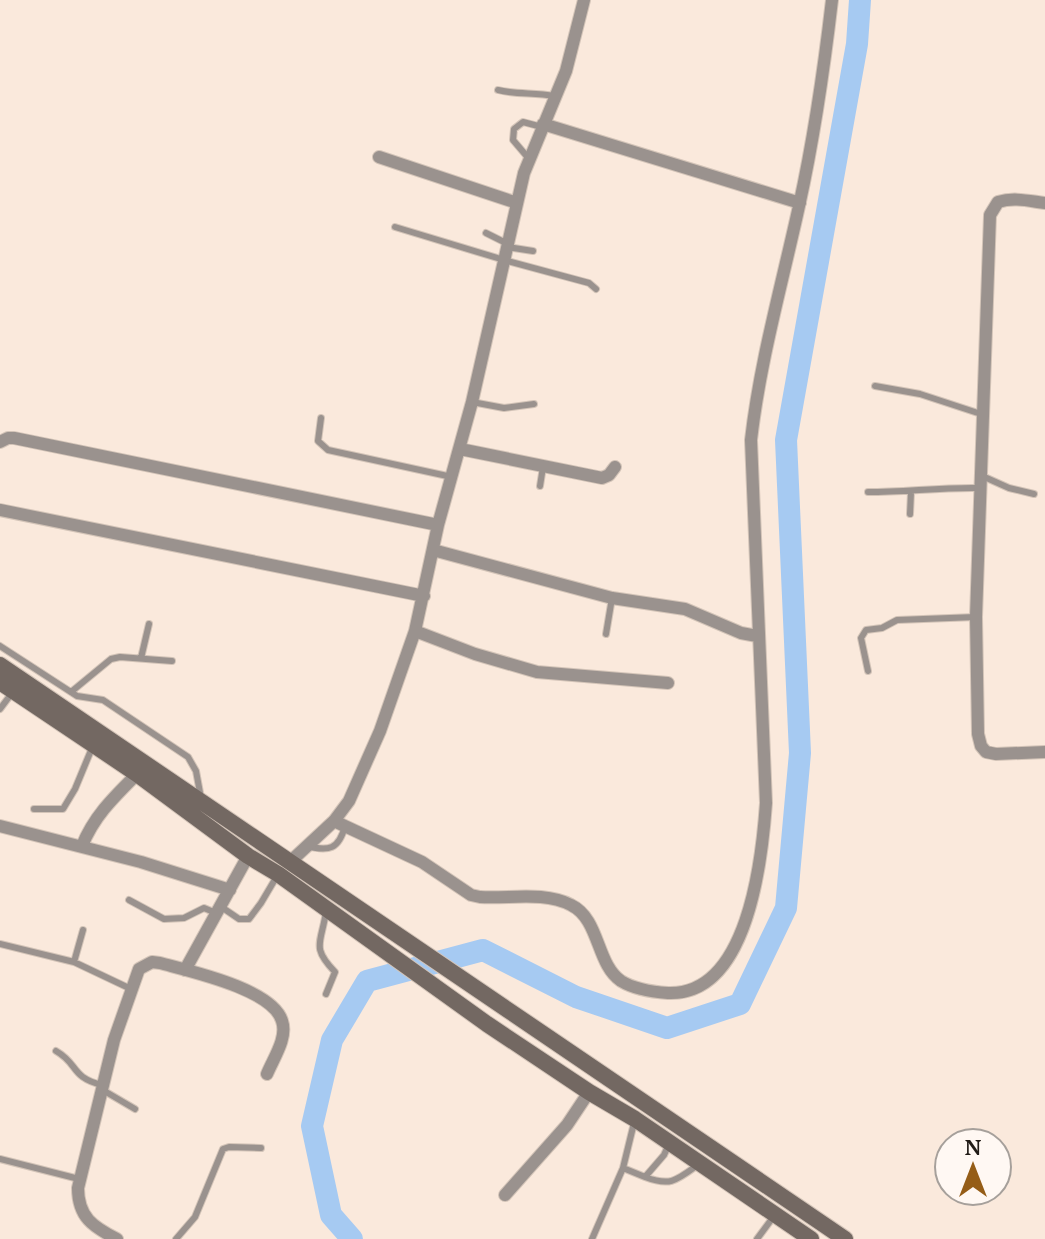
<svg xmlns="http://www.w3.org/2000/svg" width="1045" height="1239" font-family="'PT Serif',serif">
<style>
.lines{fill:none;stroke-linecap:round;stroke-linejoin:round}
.river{stroke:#a6caf2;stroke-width:22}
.service-casing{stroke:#d3c4b8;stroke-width:8}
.minor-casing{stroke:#d3c4b8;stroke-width:14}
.secondary-casing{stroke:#d3c4b8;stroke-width:18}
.service{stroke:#9a928e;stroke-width:6}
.minor{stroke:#9a928e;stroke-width:12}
.secondary{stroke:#736862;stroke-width:16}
</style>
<rect width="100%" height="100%" fill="#fae9dc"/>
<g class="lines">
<!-- river -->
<path class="river" d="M352 1239 331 1215 312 1126 332 1040 367 981 483 950 576 997 667 1028 740 1004 786 908 800 753 786 440 857 44 860 0"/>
<!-- service casing -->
<g class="service-casing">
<path id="service" d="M498 90C517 95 535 92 554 96
M530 160 513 140 514 129 523 122 542 127
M395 227 504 260 589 283 596 289
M486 233 508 244
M507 247 533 251
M875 386 920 394 981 414
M472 402 504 408 534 404
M321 418 318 441 328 450 452 477
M980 475 1009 488 1034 494
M540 486 543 467
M868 492C906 492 942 487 980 488
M910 514 911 492
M606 634 612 598
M0 646 77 696 103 700 188 757 196 771 201 798
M141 658 149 624
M868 671 861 638 866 630 882 628 897 620 976 617
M71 692 111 659 120 657 172 661
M0 709 12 693
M34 809H63L75 789 92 748
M307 846C329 852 339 849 345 826
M129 900 164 919 184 918 204 908 216 913
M220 906 239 919H249L261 903 277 876
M326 912C321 944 311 947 335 972L326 994
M0 944 74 962 131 989
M74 962 83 930
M56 1051C79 1064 70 1077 102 1085
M101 1089 135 1109
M0 1159 79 1179
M623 1168 645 1177 664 1155 669 1144
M645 1177C671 1187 677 1180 699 1164
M176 1239 195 1217 223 1149 229 1147 261 1148
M592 1239 623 1168 634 1123
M757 1239 774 1216"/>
</g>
<!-- minor casing -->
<g class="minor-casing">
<path id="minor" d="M543 124 800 203
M379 157 517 203
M1045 203C1029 201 1014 197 998 202L990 215 976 617 978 734 981 746 986 752 996 754 1045 752
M0 442 8 438H14L438 525
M460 449 602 478 609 475 615 467
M0 510 424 596
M433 550 612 598 685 609 741 633 757 636
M415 631 475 654 537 672 668 683
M334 821 422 862 471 895 480 897C509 899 544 891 571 905 600 919 596 964 621 981 634 989 653 992 668 993 748 996 762 860 766 803L751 440C760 361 782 284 799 206 814 138 824 69 832 0
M0 826 141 862 230 890
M82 846C94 816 114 797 137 774
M291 861 334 821 349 801 380 731 415 631 438 525 472 402 524 173 566 71 584 0
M185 970 248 856
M505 1195 567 1125 589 1092
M117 1239C93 1227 78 1217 78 1188L114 1040 139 969 152 962 160 963C189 971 273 989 282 1021 288 1038 273 1059 267 1074"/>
</g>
<!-- secondary casing -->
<g class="secondary-casing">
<path id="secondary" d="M0 665 845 1239
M0 682 137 774 248 856 278 874 487 1024 589 1092 635 1119 811 1239"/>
</g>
<!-- service -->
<use href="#service" class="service"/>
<!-- minor -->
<use href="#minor" class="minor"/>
<!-- secondary -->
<use href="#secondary" class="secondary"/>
</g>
<!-- north arrow -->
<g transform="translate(973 1167)"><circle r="38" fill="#fff8f3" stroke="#a6a09b" stroke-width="2"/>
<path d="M0-6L14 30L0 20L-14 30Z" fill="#955d17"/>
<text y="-12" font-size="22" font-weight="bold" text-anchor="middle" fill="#211b16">N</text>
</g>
</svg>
